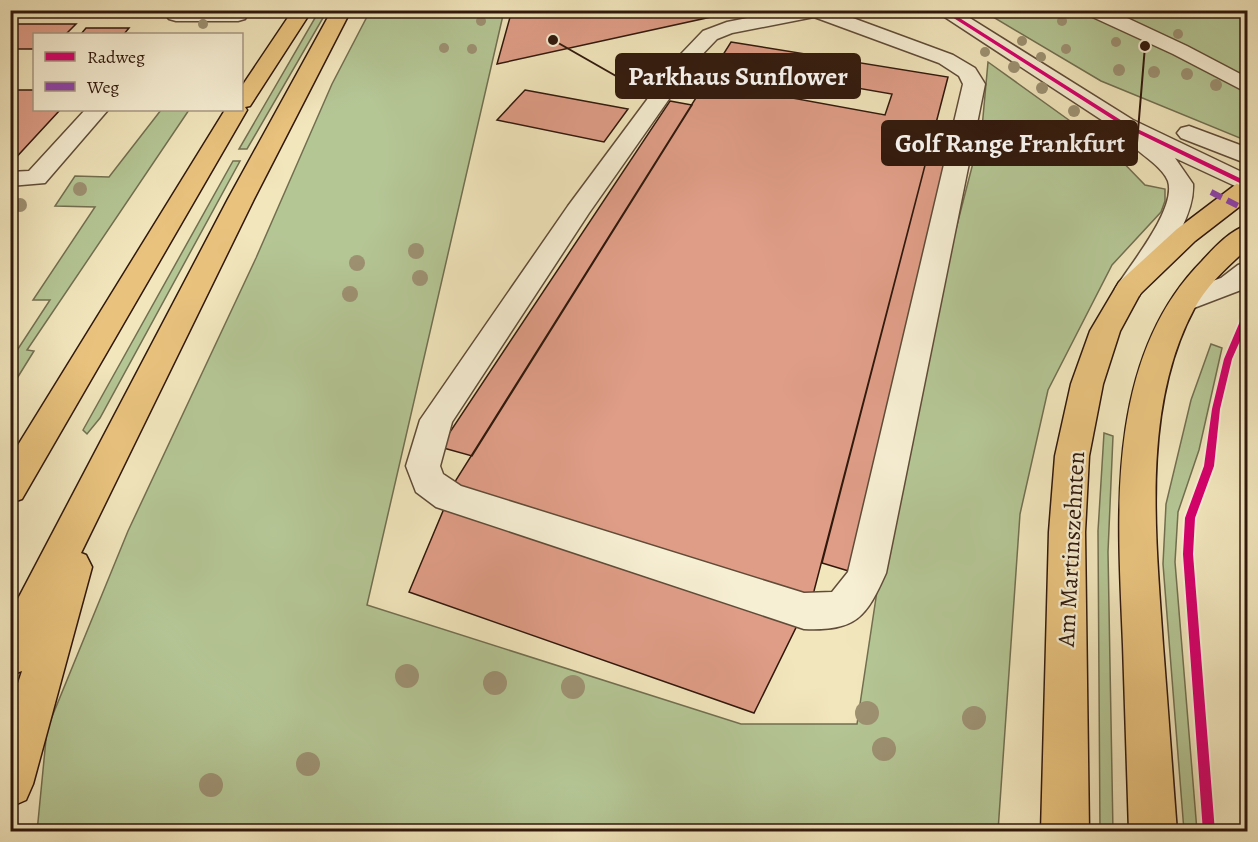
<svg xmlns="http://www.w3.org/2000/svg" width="1258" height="842" font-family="Alegreya,serif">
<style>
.green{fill:#b5c695;stroke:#726f50;stroke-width:1.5}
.building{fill:#df9d87;stroke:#30180c;stroke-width:1.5;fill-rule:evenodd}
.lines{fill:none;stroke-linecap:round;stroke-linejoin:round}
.minor-casing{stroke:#604c38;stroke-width:3}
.major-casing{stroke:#30180c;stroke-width:3}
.highway-casing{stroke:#30180c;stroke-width:3}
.minor{fill:#f7efd4;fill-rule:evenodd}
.major{fill:#e9c37e;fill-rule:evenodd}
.highway{fill:#e9c37e;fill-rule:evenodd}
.quiet{stroke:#8e44ad;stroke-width:6;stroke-dasharray:12 6;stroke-linecap:butt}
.cycleway-casing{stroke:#f7efd4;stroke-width:4}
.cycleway{fill:#d6006c;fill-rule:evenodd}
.tree{fill:#9d9172}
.labels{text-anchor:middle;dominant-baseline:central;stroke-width:4.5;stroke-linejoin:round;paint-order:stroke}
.street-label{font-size:24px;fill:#30180c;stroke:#f7efd4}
.leader{fill:none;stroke:#30180c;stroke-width:2}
.callout-dot{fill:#30180c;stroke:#f7efd4;stroke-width:2}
.callout{fill:#30180c;stroke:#30180c;stroke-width:2}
.callout-label{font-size:26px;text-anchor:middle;font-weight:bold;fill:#fff}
</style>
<rect width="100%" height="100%" fill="#f2e6bd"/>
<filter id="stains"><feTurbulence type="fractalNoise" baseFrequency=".00333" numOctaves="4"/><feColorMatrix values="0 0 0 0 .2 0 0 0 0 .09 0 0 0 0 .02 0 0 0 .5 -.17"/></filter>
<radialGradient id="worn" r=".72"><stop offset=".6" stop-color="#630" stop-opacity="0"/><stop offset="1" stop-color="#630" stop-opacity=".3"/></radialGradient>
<!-- green -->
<path class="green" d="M319 11H327L247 149H239Z
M370 11H504L367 605 741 724H857L897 458 982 128 988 62 1112 151 1145 185 1165 189V201L1161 212 1112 265 1048 390 1020 514 998 831 37 832 47 729 128 531 256 258 332 84Z
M983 11H1247V141L1101 81Z
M161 110H189L27 350 34 351 11 388V352H16L50 300H33L95 207 55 206 75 176 109 177Z
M233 161H240L100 418 87 434 83 430Z
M1211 344 1222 348 1199 450 1178 512 1175 562 1197 831H1184L1163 564 1166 504 1191 400Z
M1104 433 1113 436 1108 552 1113 832 1100 831 1098 531Z"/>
<!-- building -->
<path class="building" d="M512 10H703L711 17 497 64Z
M10 24H76L66 34H34V49H10Z
M86 28H129L124 34H81Z
M731 42 948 77 814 591 754 713 409 592 456 480ZM754 70 892 94 885 115 743 89Z
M10 90H34V110H60L10 164Z
M525 90 628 109 604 142 497 120Z
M670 101 692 105 472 456 440 447Z
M929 150 949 153 852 572 822 563Z"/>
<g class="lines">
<!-- minor casing -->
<g class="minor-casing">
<path id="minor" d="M170 10H250L245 19 238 21H176L169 19 166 15Z
M788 10H831L953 55 975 68 985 84 886 573C866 618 856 631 804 629L436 507 416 492 406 466 420 420 568 206 681 54 703 31 727 22ZM814 17 939 63 959 76 963 84 848 572 832 592 804 593 461 486 443 474 440 466 452 422 589 213 695 62 717 39 732 33Z
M934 10H957L1133 120 1248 175V192L1175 158 1193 184C1195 221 1158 265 1139 296L1129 298 1119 296 1115 289C1129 266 1177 209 1168 181 1163 168 1145 157 1135 148L1131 143 1134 138 1117 130Z
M1084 10H1110L1187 46 1248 78V93L1173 54 1086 14Z
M85 110H108L45 183 10 186V172L29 171Z
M1189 126 1248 148V164L1181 138 1177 133 1181 128Z
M1248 262V285L1241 290 1186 311 1176 308 1172 301 1176 294 1221 278 1238 265Z"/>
</g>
<!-- major casing -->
<g class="major-casing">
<path id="major" d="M1248 180V200L1195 241 1140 294 1120 331 1103 384 1089 456 1085 532 1089 832H1041L1049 532 1055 456 1071 384 1090 331 1119 282 1177 229 1239 182Z
M1248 225V248C1228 266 1207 285 1194 309 1141 408 1156 538 1163 645 1168 707 1172 769 1177 832H1129C1127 769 1125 707 1123 645 1118 518 1104 360 1202 261 1214 248 1230 230 1248 225Z"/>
</g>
<!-- highway casing -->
<g class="highway-casing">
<path id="highway" d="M293 10H312L250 106 245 107 247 110 22 499 10 503V458L225 110H242V86Z
M332 10H351L254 199 81 553 86 555 92 567 33 784 26 800 10 807V708L22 671 10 675V614L228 199Z"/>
</g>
<!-- minor -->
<use href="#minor" class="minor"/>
<!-- major -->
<use href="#major" class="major"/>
<!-- highway -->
<use href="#highway" class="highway"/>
<!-- quiet -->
<path class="quiet" d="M1211 192 1248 211"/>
<!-- cycleway casing -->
<g class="cycleway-casing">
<path id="cycleway" d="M941 10H947L1127 124 1248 182V187L1123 126Z
M1248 309V323L1232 359 1220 409 1214 466 1195 518 1193 554 1215 832H1203L1183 554 1185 518 1204 466 1212 409 1224 359 1244 312Z"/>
</g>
<!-- cycleway -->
<use href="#cycleway" class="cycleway"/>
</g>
<!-- trees -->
<g class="tree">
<circle cx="481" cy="21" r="5"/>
<circle cx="1062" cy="21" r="5"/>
<circle cx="203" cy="24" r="5"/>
<circle cx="1178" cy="34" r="5"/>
<circle cx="1022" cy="41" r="5"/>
<circle cx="1116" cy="42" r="5"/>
<circle cx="444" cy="48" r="5"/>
<circle cx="472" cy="49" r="5"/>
<circle cx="1066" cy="49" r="5"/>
<circle cx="985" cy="52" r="5"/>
<circle cx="1041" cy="57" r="5"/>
<circle cx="1014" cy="67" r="6"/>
<circle cx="1119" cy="70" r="6"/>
<circle cx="1154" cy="72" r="6"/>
<circle cx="1187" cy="74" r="6"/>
<circle cx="1216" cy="85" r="6"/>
<circle cx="1042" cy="88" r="6"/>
<circle cx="1074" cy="111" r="6"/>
<circle cx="80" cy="189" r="7"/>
<circle cx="20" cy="205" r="7"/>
<circle cx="416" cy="251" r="8"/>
<circle cx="357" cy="263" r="8"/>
<circle cx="420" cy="278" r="8"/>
<circle cx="350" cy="294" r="8"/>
<circle cx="407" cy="676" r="12"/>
<circle cx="495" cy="683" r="12"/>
<circle cx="573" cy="687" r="12"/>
<circle cx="867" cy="713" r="12"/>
<circle cx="974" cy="718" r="12"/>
<circle cx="884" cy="749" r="12"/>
<circle cx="308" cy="764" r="12"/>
<circle cx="211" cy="785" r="12"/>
</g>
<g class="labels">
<!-- street labels -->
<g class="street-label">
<text transform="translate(1071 549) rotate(-87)">Am Martinszehnten</text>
</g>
</g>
<!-- callouts -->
<path class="leader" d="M553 40L616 76M1145 46L1137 143"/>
<g class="callout-dot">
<circle cx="553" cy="40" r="6"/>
<circle cx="1145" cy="46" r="6"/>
</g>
<g class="callout">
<rect x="616" y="54" width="244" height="44" rx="6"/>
<rect x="882" y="121" width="255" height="44" rx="6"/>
</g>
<g class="callout-label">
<text x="738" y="85">Parkhaus Sunflower</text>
<text x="1010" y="152">Golf Range Frankfurt</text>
</g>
<!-- margin -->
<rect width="1258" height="842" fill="none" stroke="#f2e6bd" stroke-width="36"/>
<rect x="12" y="12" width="1234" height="818" fill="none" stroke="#30180c" stroke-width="3"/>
<rect x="18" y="18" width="1222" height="806" fill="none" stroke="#30180c" stroke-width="1.5"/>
<!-- legend -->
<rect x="33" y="33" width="210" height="78" fill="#f7efd4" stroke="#a79984" stroke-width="1.5"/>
<rect x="45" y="52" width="30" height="9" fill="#d6006c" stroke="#a79984" stroke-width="1.5"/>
<text x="87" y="63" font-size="18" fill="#30180c">Radweg</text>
<rect x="45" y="82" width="30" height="9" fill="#8e44ad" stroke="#a79984" stroke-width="1.5"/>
<text x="87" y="93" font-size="18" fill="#30180c">Weg</text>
<rect width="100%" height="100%" filter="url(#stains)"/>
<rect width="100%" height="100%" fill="url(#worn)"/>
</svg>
